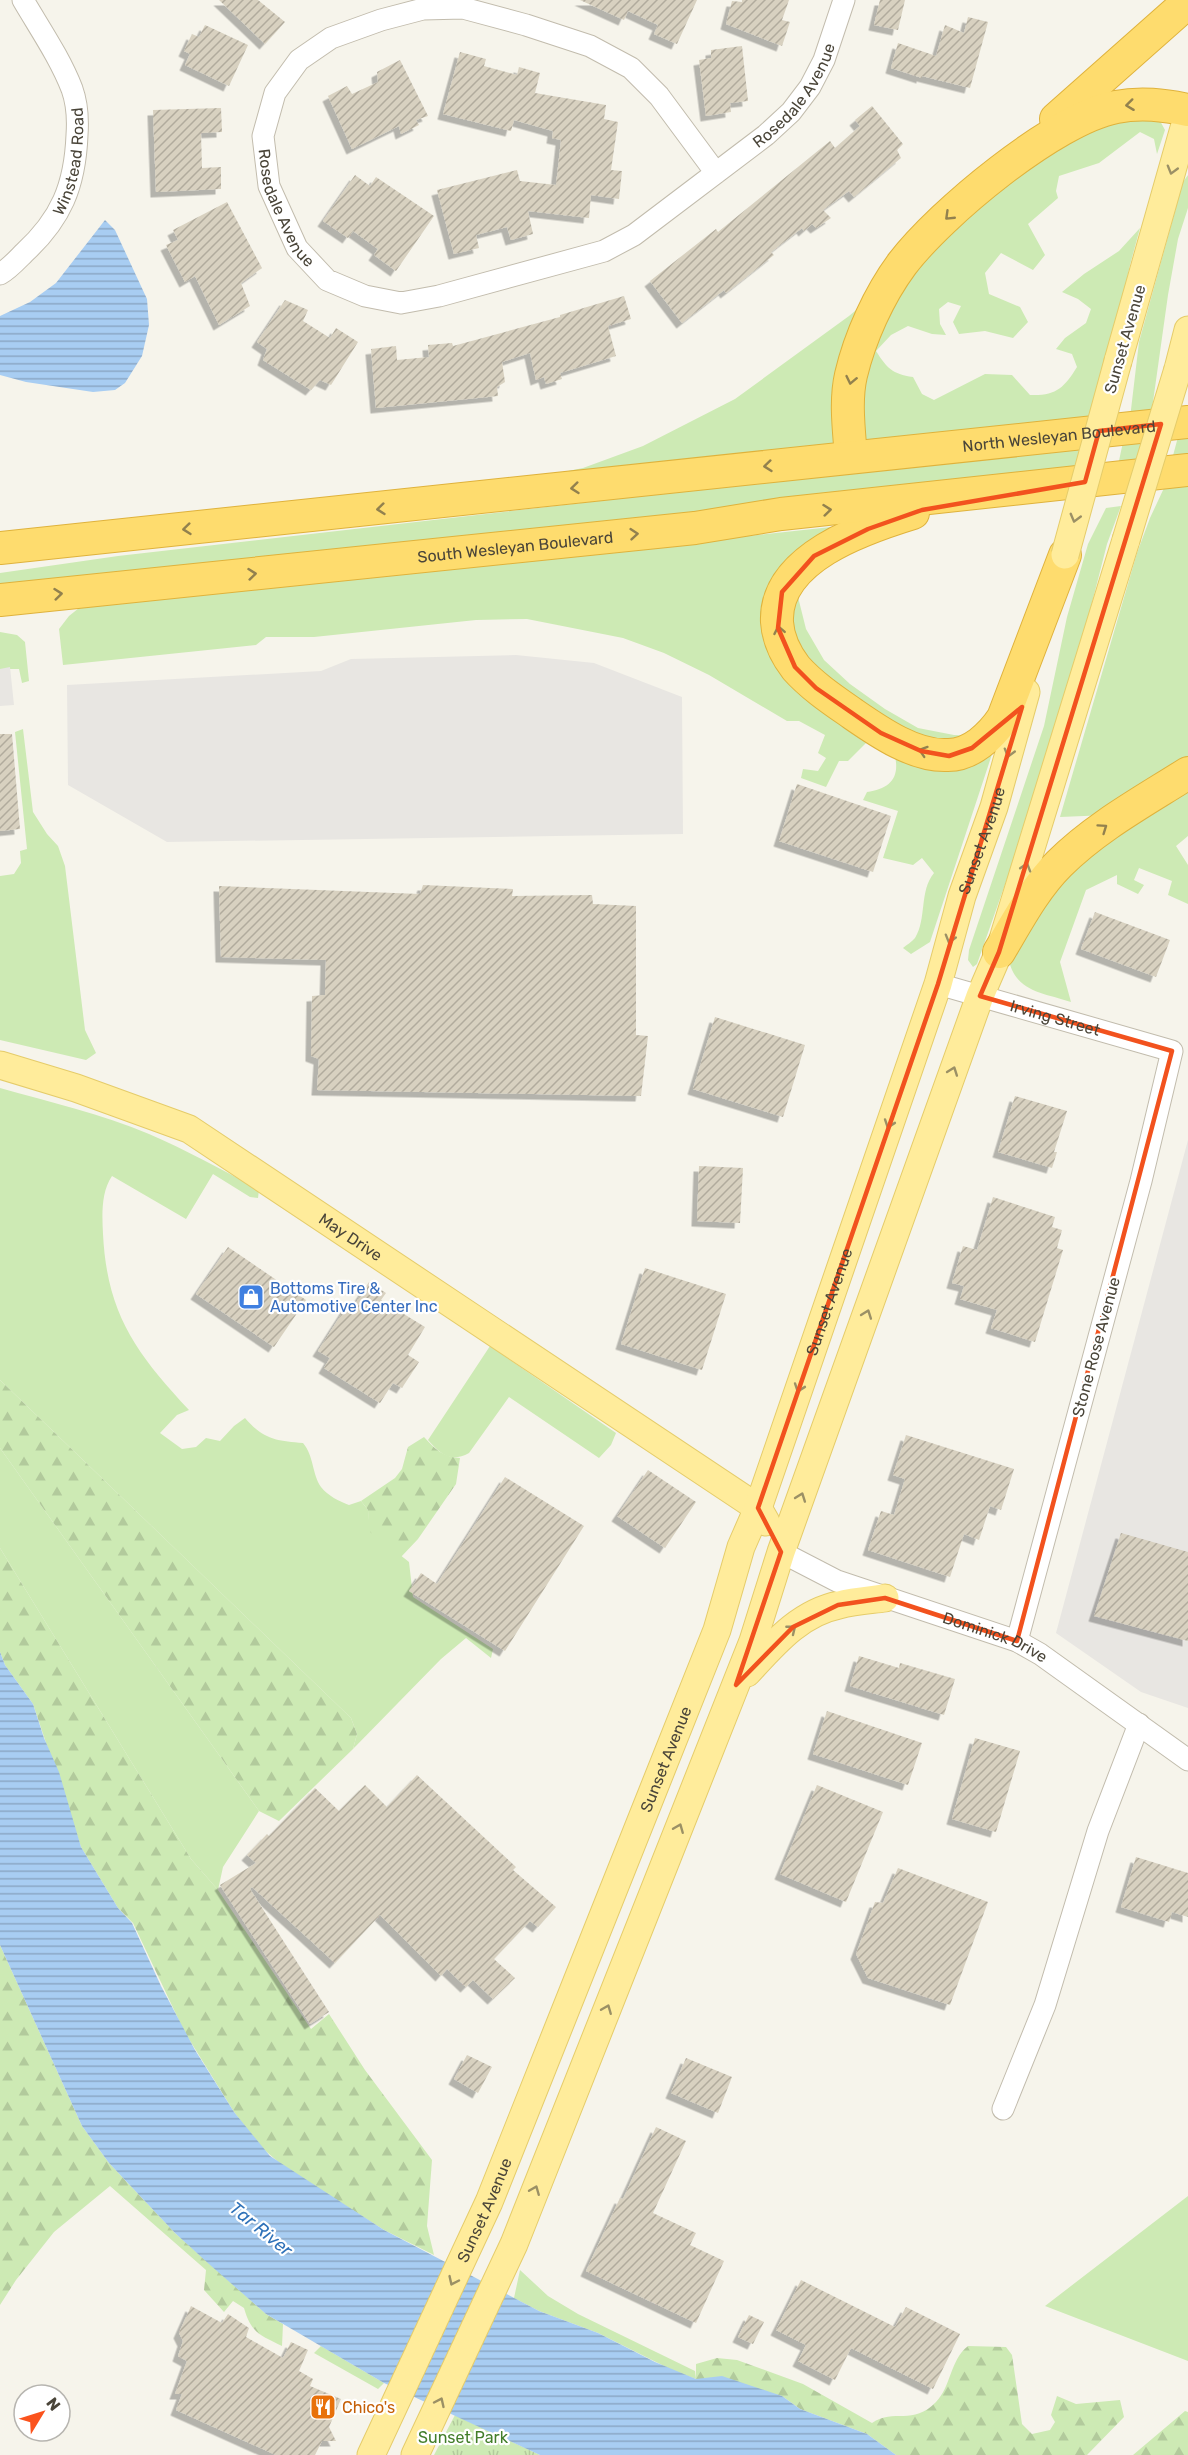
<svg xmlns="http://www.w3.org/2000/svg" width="1188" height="2455" font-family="Rubik,sans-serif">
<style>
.grass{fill:#cdeab4}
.forest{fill:url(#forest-firs)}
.park{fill:url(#park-tufts)}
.parking{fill:#e8e6e2}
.water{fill:url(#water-rules)}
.building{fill:url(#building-hatch);filter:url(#shadow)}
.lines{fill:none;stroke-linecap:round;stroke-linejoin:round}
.minor-casing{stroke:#c2bcad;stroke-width:23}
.major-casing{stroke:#e5cc6a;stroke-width:29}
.highway-casing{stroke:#dfb23c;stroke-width:34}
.minor{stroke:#fff;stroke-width:21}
.major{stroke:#ffec9b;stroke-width:27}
.highway{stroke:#fedc6e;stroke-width:32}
.major-bridge-casing{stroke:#e5cc6a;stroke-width:29;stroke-linecap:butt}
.major-bridge{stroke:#ffec9b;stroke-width:27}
.oneway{stroke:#92814e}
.oneway2{stroke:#9b9065}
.marked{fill:none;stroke:#f2521e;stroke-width:4.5;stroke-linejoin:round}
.labels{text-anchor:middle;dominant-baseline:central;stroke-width:4.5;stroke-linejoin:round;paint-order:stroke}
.street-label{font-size:16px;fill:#4a4539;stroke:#fff}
.shop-label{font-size:16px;fill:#366cbe;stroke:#fff;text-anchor:start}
.food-label{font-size:16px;fill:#c56008;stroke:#fff;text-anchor:start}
.park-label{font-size:16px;fill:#427e2a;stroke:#fff}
.water-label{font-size:18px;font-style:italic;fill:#2f72b9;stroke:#fff}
</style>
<defs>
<pattern id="forest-firs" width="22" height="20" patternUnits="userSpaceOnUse" patternTransform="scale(1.5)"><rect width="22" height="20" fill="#cdeab4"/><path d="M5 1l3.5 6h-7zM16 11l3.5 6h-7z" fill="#b2ca9c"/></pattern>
<pattern id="park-tufts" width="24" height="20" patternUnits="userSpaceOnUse" patternTransform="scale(1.5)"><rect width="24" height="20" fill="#cdeab4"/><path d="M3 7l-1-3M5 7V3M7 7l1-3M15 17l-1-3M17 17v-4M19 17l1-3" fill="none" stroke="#b2ca9c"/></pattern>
<pattern id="water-rules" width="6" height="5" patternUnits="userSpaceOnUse" patternTransform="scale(1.5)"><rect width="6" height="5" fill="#a8cdf2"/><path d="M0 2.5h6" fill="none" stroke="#8ba8c5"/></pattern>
<pattern id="building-hatch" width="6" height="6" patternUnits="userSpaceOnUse" patternTransform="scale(1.5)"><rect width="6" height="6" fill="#d8d1c0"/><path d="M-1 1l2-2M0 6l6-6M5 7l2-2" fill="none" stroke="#b1ab9d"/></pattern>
<filter id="shadow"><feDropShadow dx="-5.5" dy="5.5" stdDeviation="0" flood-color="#0004"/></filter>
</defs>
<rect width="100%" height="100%" fill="#f6f4eb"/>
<!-- grass -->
<path class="grass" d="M1159 119 1165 130 1157 154 1154 139 1140 132 1099 163 1059 176 1056 191 1058 198 1028 224 1045 255 1033 270 1001 253 985 273 989 294 1020 307 1028 322 1013 338 985 331 959 334 953 322 961 306 948 302 939 309 940 324 946 335 932 334 908 326 891 335 876 351C887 368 892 374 913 377L922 394 934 400 985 374 1012 375 1030 395C1056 396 1064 388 1077 367L1072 354 1056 349 1065 338 1086 323 1091 309 1078 299 1062 292 1084 274 1119 251 1140 228 1130 265 1095 419 558 479V473L583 468 643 446 735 399 849 316 1055 143 1097 122Z
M1188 175V208L1178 239 1168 295 1151 416 1130 418 1139 342 1183 182Z
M1188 436V461L1171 463 1178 437Z
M1143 439 1137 466 1117 470 1123 442Z
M1088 445 1082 472 0 589V573L118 556Z
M1188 485V764L1108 815 1060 817 1137 553 1150 518 1164 488Z
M1121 506 1107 544 1083 638 1022 836 977 964 973 967 968 960 969 950 1044 726 1067 617 1088 544 1106 508Z
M831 527 821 537 798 597 806 629 824 660 850 684 885 709 918 728 954 735 976 736 999 733 930 942 911 954 903 948C906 945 912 942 915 938 927 919 919 891 934 873L922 858 913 865 883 858 898 811 863 800 867 792C889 789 900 779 895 756L879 745 866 743 848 761H839L826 787 801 778 803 769 818 771 826 758 818 753 825 735 799 721H787L709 675 664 653 623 638 527 619 476 620 314 637H266L256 645 63 665 59 629 69 616 79 608Z
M0 632 17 635 25 642 29 681 22 683 19 669H0Z
M23 729 33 812 47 834 58 846 65 866 85 1030 96 1053 86 1060 0 1040V876L14 874 21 863 20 851 27 849 15 732Z
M1188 783V836L1176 846 1188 865V904L1168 895 1172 881 1139 868 1134 880 1144 885 1138 894 1117 884V875L1086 890 1060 962 1071 1002C1041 992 1014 992 1008 956L1057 880Z
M0 1088C50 1102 101 1114 149 1134 186 1150 223 1170 259 1190L258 1198 250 1197 213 1174 186 1219 112 1176C101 1192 102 1215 103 1234 107 1314 136 1353 189 1410L177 1415 160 1433 182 1449 196 1447 206 1438 220 1441 234 1426 245 1418C263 1439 276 1441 303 1443 314 1456 312 1474 321 1487 328 1496 339 1501 349 1505L361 1501 368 1510 370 1531 409 1562 413 1597 493 1649 491 1658 466 1638 441 1659 353 1749 357 1734 351 1718 0 1380Z
M490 1346 616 1433 611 1445 599 1458 509 1397 469 1453C451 1463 440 1454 428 1440Z
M0 1448 259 1811 223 1867 218 1890 191 1859 0 1548Z
M1188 2196V2361L1045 2306Z
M520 2270 548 2296 578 2314 695 2371 696 2379 674 2371 598 2333 539 2311 514 2298Z
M321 2346 384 2383 378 2389 314 2353Z"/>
<!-- forest -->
<path class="forest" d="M0 1380 351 1718 357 1734 353 1749 279 1821 259 1811 0 1448Z
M424 1437C435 1449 443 1457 460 1458L456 1484 418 1539 401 1557 369 1531 368 1510 361 1501 395 1478 402 1469 408 1447Z
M0 1548 191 1859 218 1890 311 2029 329 2014 365 2070 432 2160 427 2226 434 2255 384 2230 283 2166 261 2147 234 2112 184 2031 133 1923 118 1908 81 1847 33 1704 5 1665 0 1652Z
M0 1945 82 2126 109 2163 175 2233 266 2314 283 2324 282 2346C260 2335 251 2333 244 2308L233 2301 224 2312 204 2290 206 2270 110 2186 54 2232 16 2280 0 2305Z
M968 2346 1006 2347 1012 2355 1022 2424 1032 2434 1050 2430 1055 2422 1051 2415 1057 2396 1076 2404 1120 2400 1124 2417 1087 2455H896L867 2434 800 2409 782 2396 696 2379V2364L717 2358 737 2360 803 2384 872 2423C894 2408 913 2426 936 2402 951 2387 950 2360 968 2346Z
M1185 2411 1188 2412V2455H1133Z"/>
<!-- park -->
<path class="park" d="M455 2415 540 2455H434Z"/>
<!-- parking -->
<path class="parking" d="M516 655 594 663 682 697 683 834 167 842 68 785 67 685 321 671 351 659Z
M10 667 14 705 0 706V669Z
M1188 1140V1708L1141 1692 1056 1633Z"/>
<!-- water -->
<path class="water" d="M105 220 115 230 147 299 149 325 142 356 125 383 115 390 93 392 26 382 0 375V316L30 302 56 283Z
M0 1652 5 1665 33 1704 44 1738 59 1772 81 1847 118 1908 132 1923 161 1986 195 2050 234 2112 270 2156 384 2230 539 2311 598 2333 655 2362 696 2379 722 2376 782 2396 800 2409 867 2434 896 2455H540L384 2383 266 2314 209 2264 175 2233 109 2163 82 2126 0 1945Z"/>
<!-- building -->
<path class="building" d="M219 0H258L285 22 265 44Z
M580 0H697L677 44 654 34 658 25 628 11 624 20Z
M742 0H789L782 20 790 22 782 46 726 24 732 1 742 2Z
M880 0H905L898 30 874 25Z
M968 17 988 22 970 88 922 76V78L891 68 898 43 936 56 945 25 964 33Z
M205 25 248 45 229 86 185 65 190 54 184 51 192 34 199 37Z
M742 46 748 101 730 103 731 112 706 116 699 60 711 58V50Z
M460 52 486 59 484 66 517 75 519 67 540 73 535 93 606 105 604 119 618 122 611 170 622 171 619 199 591 195 589 218 528 211 533 234 511 240 507 227 476 235 479 248 454 254 437 190 517 170 520 181 556 185 561 140 552 138 553 131 514 120 511 131 443 114Z
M400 60 428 116 416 120 419 125 401 134 399 126 352 149 328 96 347 86 352 94 378 82 377 72Z
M872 106 903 144 897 150 901 158 854 197 849 191 823 210 831 218 816 228 812 224 804 231 802 228 771 252 774 255 726 293 724 290 682 323 650 281 716 229 718 232 830 141 835 148 860 126 855 120Z
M221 108 222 132 201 133 202 168 221 167V189L156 192 153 110Z
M355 175 370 186 376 177 434 216 396 271 374 255 378 249 353 231 348 238 323 221Z
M227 202 262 268 241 283 250 306 219 325 195 276 185 282 166 245 178 240 173 230Z
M624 296 631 319 608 326 616 356 560 373 562 379 546 384 544 377 536 380 530 353 502 362 505 382 497 387 498 396 376 408 371 349 396 346 397 360 429 357 428 345 452 343 453 346 560 317V315Z
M285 300 308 310 303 321 330 338 336 328 358 342 331 385 320 380 311 390 263 360 267 349 257 342Z
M0 734H12L20 829 0 831Z
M797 784 891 816 873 872 779 841Z
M423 885 513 889 512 896 592 895 593 904 636 906V1035L648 1036 641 1096 317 1090 319 1059 311 1056 312 996 325 995 326 960 221 957 219 886 420 894Z
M1095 912 1170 940 1156 977 1081 949Z
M715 1017 805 1045 783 1117 693 1089Z
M1015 1096 1067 1111 1054 1152H1057L1052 1168 998 1152Z
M699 1166 743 1168 740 1223 697 1221Z
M993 1197 1055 1217 1052 1227 1062 1230 1057 1248 1063 1250 1035 1342 991 1328 997 1310 960 1299 964 1286 952 1283 963 1246 977 1250Z
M228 1247 306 1300 274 1347 196 1294Z
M645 1268 726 1294 702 1370 621 1344Z
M369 1282 386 1293 381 1300 425 1327 408 1355 419 1362 402 1388 393 1383 380 1403 324 1368 330 1358 318 1351 346 1307 351 1310Z
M906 1435 1014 1469 1001 1510 990 1506 979 1540 964 1534 950 1577 868 1550 881 1511 894 1515 905 1479 893 1475Z
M648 1470 696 1502 665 1548 617 1516Z
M505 1477 584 1526 505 1651 409 1591 421 1573 437 1584Z
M1121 1533 1188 1552V1641L1094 1616Z
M859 1656 899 1668 900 1663 955 1679 944 1715 850 1686Z
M827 1711 922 1743 908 1785 813 1754Z
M975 1738 1020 1751 996 1832 952 1819Z
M417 1775 516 1867 513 1870 556 1907 538 1927 530 1921 494 1959 515 1978 493 1999 473 1980 466 1987 447 1969 441 1976 380 1915 335 1963 252 1887 250 1889 329 2012 310 2024 220 1885 256 1863 247 1855 267 1834 269 1836 315 1788 339 1811 365 1785 387 1807Z
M817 1785 883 1812 846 1902 780 1874Z
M1136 1857 1188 1873V1917L1172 1912 1169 1922 1121 1907Z
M898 1868 988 1902 950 2005 868 1978 856 1954 875 1902 883 1903Z
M467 2055 492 2067 478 2093 454 2079Z
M686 2058 732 2077 718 2113 671 2093Z
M656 2127 686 2141 653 2213 696 2233 690 2245 724 2261 696 2323 586 2271 620 2198 623 2199Z
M801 2280 895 2327 906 2307 960 2334 933 2389 851 2348 835 2380 798 2361 806 2345 776 2330Z
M191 2306 222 2323 228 2314 249 2328 246 2337 283 2358 291 2342 308 2350 299 2371 313 2379 310 2386 341 2399 329 2427 336 2441H322L315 2455H276L176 2410 182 2394H175L187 2361 178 2356 183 2341 179 2333Z
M749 2315 764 2322 753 2344 738 2337Z"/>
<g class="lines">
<!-- minor casing -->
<g class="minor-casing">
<g id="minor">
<path id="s1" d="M716 173 659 96 631 68 590 46 526 25 463 8 423 9 381 20 331 38 299 60 275 93 263 136 269 186 297 248 327 280 365 296 401 303 439 296 604 251 634 235 766 135 791 112 810 87 824 60 844 0"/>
<path id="s2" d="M0 274C9 269 17 260 24 253 61 219 75 186 77 135 78 121 77 103 72 89 60 58 40 29 23 0"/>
<path id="s3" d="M938 984 1172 1051 1141 1181 1017 1641"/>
<path id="s4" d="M781 1552 837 1581 1017 1641 1040 1654 1188 1760"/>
<path d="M1003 2109 1045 2005 1098 1831 1139 1724"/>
</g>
</g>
<!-- major casing -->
<g class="major-casing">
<g id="major">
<path d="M1118 361 1188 114"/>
<path d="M1178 369 1188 330"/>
<path id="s5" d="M0 1065 76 1088 189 1129 758 1508 766 1522"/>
<path d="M747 1673C773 1645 799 1613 839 1605 854 1601 870 1600 885 1598"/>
<path id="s6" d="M371 2455 489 2202 717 1630 741 1547 758 1508 938 984 962 896 994 807 1026 692"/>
<path d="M415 2455 514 2244 753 1641 781 1552 980 996 999 952 1126 540"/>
</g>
</g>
<!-- highway casing -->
<g class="highway-casing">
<g id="highway">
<path d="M1056 119 1188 2"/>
<path d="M851 457C849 430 845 401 851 375 860 337 879 295 902 264 941 213 1054 119 1116 107 1141 102 1164 105 1188 110"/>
<path d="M913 513C864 528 774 558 777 622 778 638 786 655 796 668 812 686 833 700 853 714 879 732 915 757 948 755 971 755 991 736 1003 718L1065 555"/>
<path id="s7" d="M0 548 1188 422"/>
<path id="s8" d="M0 600 695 528 781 514 1188 470"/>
<path d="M999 952C1017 922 1034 889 1059 864 1096 827 1144 801 1188 773"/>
</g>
</g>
<!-- minor -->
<use href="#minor" class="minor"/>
<!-- major -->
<use href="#major" class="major"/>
<!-- highway -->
<use href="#highway" class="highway"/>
<!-- major-bridge casing -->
<g class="major-bridge-casing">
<path id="major-bridge" d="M1126 540 1178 369
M1065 555 1118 361"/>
</g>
<!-- major-bridge -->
<use href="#major-bridge" class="major-bridge"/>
</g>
<!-- one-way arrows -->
<defs><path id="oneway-chevron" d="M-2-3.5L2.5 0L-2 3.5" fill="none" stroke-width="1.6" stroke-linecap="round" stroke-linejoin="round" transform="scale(1.5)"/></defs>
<g class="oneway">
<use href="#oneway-chevron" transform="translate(1130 105) rotate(173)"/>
<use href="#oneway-chevron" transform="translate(949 216) rotate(136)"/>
<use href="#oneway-chevron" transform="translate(851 380) rotate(102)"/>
<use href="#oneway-chevron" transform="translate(768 466) rotate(174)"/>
<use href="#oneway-chevron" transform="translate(575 488) rotate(174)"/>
<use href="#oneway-chevron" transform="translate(381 509) rotate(174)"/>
<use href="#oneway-chevron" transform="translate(827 510) rotate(-6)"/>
<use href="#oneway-chevron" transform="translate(187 529) rotate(174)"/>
<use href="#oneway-chevron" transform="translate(634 534) rotate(-5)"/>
<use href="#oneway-chevron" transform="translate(252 574) rotate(-6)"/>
<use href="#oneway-chevron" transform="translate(58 594) rotate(-6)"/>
<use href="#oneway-chevron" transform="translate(779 630) rotate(-101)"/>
<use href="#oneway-chevron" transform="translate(923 751) rotate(-162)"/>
<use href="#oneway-chevron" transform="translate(1103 828) rotate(-35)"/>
</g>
<g class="oneway2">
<use href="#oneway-chevron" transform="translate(1172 170) rotate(106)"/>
<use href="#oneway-chevron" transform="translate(1075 518) rotate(105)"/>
<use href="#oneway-chevron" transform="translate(1009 753) rotate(106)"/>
<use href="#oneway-chevron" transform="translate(1026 867) rotate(-73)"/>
<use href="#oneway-chevron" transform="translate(950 939) rotate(106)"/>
<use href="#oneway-chevron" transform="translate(953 1071) rotate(-70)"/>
<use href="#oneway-chevron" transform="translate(889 1124) rotate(109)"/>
<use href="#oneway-chevron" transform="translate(867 1314) rotate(-70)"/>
<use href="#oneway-chevron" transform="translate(799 1388) rotate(109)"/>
<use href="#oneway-chevron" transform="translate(801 1497) rotate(-70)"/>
<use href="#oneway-chevron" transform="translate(792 1629) rotate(-39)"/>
<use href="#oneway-chevron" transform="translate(679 1828) rotate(-68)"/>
<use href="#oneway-chevron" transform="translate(607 2009) rotate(-68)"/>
<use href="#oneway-chevron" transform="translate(535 2190) rotate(-68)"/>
<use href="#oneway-chevron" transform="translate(453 2281) rotate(115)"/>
<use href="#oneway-chevron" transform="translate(440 2402) rotate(-65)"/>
</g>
<!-- marked area -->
<path class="marked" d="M1161 424 999 952 980 996 1172 1051 1017 1641 885 1598 838 1605 793 1627 736 1685 781 1552 758 1508 938 984 1022 707 972 748 949 756 921 751 881 733 816 688 795 667 778 628 782 592 814 556 868 529 922 510 1085 482 1099 431Z"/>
<!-- icons -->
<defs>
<g id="shop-square" transform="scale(1.35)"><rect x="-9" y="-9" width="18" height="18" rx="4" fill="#3f7fe0" stroke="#fff"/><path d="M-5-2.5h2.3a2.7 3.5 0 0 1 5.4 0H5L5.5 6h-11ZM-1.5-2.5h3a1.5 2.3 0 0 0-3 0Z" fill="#fff"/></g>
<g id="restaurant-square" transform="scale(1.35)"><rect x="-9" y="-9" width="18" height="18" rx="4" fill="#e8710a" stroke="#fff"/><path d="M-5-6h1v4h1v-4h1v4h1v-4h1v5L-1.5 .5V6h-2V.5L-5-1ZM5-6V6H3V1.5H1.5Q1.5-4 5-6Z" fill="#fff"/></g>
</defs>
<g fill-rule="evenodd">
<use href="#shop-square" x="251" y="1297"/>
<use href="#restaurant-square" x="323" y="2407"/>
</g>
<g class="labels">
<!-- street labels -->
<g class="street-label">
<text stroke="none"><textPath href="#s1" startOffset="1274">Rosedale Avenue</textPath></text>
<text stroke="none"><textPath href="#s2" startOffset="138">Winstead Road</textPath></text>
<text stroke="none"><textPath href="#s1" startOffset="652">Rosedale Avenue</textPath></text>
<text transform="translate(1125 339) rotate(-74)">Sunset Avenue</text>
<text stroke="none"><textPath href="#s7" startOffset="1065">North Wesleyan Boulevard</textPath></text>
<text stroke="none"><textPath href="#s8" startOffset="518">South Wesleyan Boulevard</textPath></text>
<text stroke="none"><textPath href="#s6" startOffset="1728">Sunset Avenue</textPath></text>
<text stroke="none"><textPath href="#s3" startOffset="122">Irving Street</textPath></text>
<text stroke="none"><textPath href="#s5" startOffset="394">May Drive</textPath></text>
<text stroke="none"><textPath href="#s6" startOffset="1242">Sunset Avenue</textPath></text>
<text transform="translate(1096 1347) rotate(-75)">Stone Rose Avenue</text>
<text stroke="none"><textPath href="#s4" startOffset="231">Dominick Drive</textPath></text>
<text stroke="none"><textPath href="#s6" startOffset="756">Sunset Avenue</textPath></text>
<text stroke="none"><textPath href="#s6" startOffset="270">Sunset Avenue</textPath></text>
</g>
<!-- shop labels -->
<g class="shop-label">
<text x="270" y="1288">Bottoms Tire &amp;<tspan x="270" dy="18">Automotive Center Inc</tspan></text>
</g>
<!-- food labels -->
<g class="food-label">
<text x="342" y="2407">Chico's</text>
</g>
<!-- park labels -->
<g class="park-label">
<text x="463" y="2437">Sunset Park</text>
</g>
<!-- water labels -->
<g class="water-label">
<text transform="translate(261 2229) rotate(39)">Tar River</text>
</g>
</g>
<!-- north arrow -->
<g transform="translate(42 2413) rotate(52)"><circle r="28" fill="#ffffff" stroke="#b7b5b0" stroke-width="1.5"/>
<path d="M0-4.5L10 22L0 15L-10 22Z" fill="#fb531d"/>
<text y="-9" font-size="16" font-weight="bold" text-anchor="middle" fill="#4a4539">N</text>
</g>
</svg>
